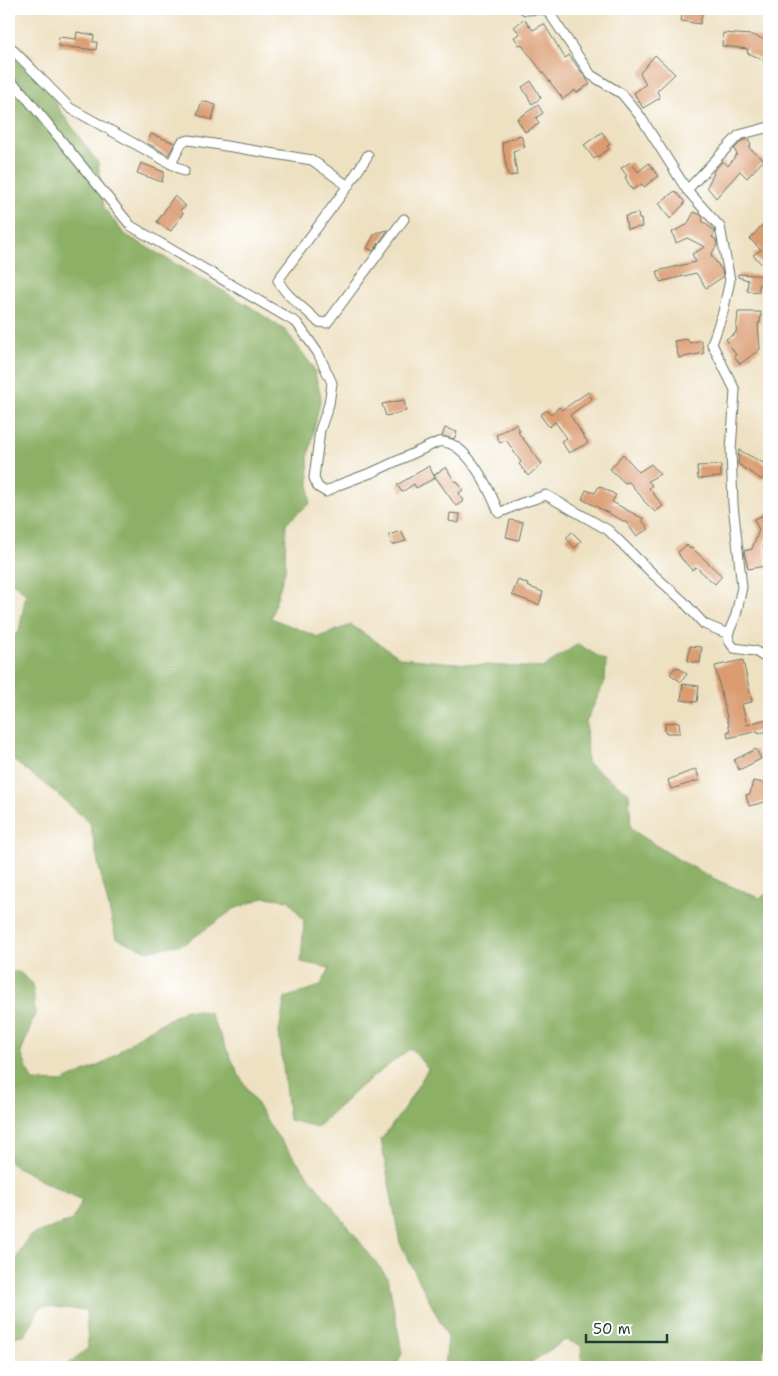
<svg xmlns="http://www.w3.org/2000/svg" width="778" height="1376" font-family="'Shantell Sans',sans-serif">
<style>
.forest{fill:#8bb066;stroke:#55764d}
.building{fill:#db9c72}
.lines{fill:none;stroke-linecap:round;stroke-linejoin:round}
.minor-casing{stroke:#677666;stroke-width:11}
.minor{stroke:#fff;stroke-width:9}
</style>
<rect width="100%" height="100%" fill="#fff"/>
<filter id="ink" filterUnits="userSpaceOnUse"><feTurbulence type="fractalNoise" baseFrequency=".02" numOctaves="2"/><feDisplacementMap in="SourceGraphic" scale="10" xChannelSelector="R" yChannelSelector="G"/><feConvolveMatrix kernelMatrix="1 2 1 2 8 2 1 2 1" color-interpolation-filters="sRGB"/></filter>
<filter id="wash" filterUnits="userSpaceOnUse"><feTurbulence type="fractalNoise" baseFrequency=".0096" numOctaves="4" result="noise"/><feDisplacementMap in="SourceGraphic" scale="20" xChannelSelector="R" yChannelSelector="G"/><feGaussianBlur stdDeviation="1.12" result="paint"/><feColorMatrix in="noise" values="0 0 0 0 0 0 0 0 0 0 0 0 0 0 0 0 0 1.4 0 .05"/><feComposite in="paint" operator="in"/></filter>
<g filter="url(#wash)">
<rect width="100%" height="100%" fill="#eee1c2"/>
<!-- forest -->
<path class="forest" d="M9 36 33 59 59 109 98 163 104 208 124 234 249 306 286 331 313 367 321 396 308 459 310 503 286 523 285 570 271 618 318 637 351 625 401 658 467 664 542 668 578 644 606 661 605 681 586 722 587 763 629 793 631 829 679 860 719 881 759 898 769 893V1271L768 1275 769 1331 759 1367H583L581 1345 565 1340 524 1367H445L448 1337 400 1243 381 1140 404 1109 428 1069 411 1048 361 1086 317 1127 289 1120 279 1032 285 998 320 986 330 968 301 962 304 921 289 900 265 897 234 909 186 943 148 951 116 938 99 867 90 823 55 792 9 757V639L19 632 26 594 9 579Z
M9 972H19L33 984 35 1014 21 1053 32 1081 62 1082 104 1063 145 1032 186 1010 209 1012 239 1075 272 1129 388 1278 402 1352 396 1367H64L88 1348 86 1310 41 1306 26 1334 9 1338V1271L29 1236 73 1220 82 1200 42 1181 9 1162Z"/>
<g id="blocks">
<!-- building -->
<path class="building" d="M683 9 703 10 700 24 681 21Z
M524 19 533 30 544 24 565 58 569 55 590 84 576 93 575 90 563 99 521 44 519 45 514 37 520 34 514 27Z
M77 32 94 35 93 42H97L96 50 58 46 59 37 76 39Z
M723 33 752 35 769 41 765 60 747 53 748 49 722 46Z
M655 55 675 74 657 91 660 98 643 108 634 93 646 84 640 73Z
M531 81 541 98 532 104 522 87Z
M202 101 216 105 212 120 197 115Z
M538 105 543 113 536 118 539 124 525 132 517 119Z
M602 132 610 144 607 146 609 149 594 159 584 145Z
M151 134 175 143 168 155 147 143Z
M521 135 525 147 513 151 517 175 508 176 502 143Z
M747 139 751 144 749 148 764 160 747 178 740 171 716 198 707 187 714 173 713 172 723 161 728 166 737 154 734 149 742 141Z
M631 162 638 172 649 163 658 176 644 187 642 184 632 190 625 177 627 176 621 168Z
M141 163 164 172 162 182 137 173Z
M675 191 684 201V204L670 219 659 203Z
M174 196 186 206 180 210 183 213 171 231 157 222Z
M694 212 701 215 703 218 702 221 714 230 715 233 712 237 716 240 717 245 711 255 722 270 723 277 706 288 696 273 660 282 657 271 696 262 692 254 705 247 687 238 676 243 672 232 687 225Z
M638 213 639 219H641L642 227 627 229 625 216Z
M763 224 769 229V272L753 255 761 250 750 239Z
M388 230 373 251 367 248 375 233Z
M738 274 769 276V288L759 284V292L747 291 748 280 738 277Z
M738 312H761L760 323H758L760 349 740 364 734 356 736 355 726 339 736 333Z
M687 339 690 343 701 340 704 353 679 358 674 341Z
M588 392 592 399 570 415 588 443 569 453 561 441 567 438 555 422 549 427 540 415 547 410 551 414 559 407 562 410Z
M404 400 406 411 386 416 382 404Z
M516 424 520 431 518 432 542 464 528 476 519 464 521 462 506 440 500 443 496 435Z
M445 428 457 432 454 439 442 436Z
M739 450 769 466 762 480 738 464Z
M623 454 639 472 651 464 660 474 648 481 652 485 649 488 663 506 655 512 643 500H644L629 482 625 483 610 469Z
M721 465V477L698 479 697 466Z
M429 466 435 478 416 488 414 484 402 492 397 485Z
M446 467 455 482 457 481 463 490 459 493 464 501 456 506 434 475Z
M599 486 616 495 612 502 644 519 642 520 649 529 636 536 627 523 582 499 586 490 595 493Z
M450 513 460 514 459 523 449 521Z
M769 513V530L763 548H766V566L748 569 744 551 752 549 759 530 754 519Z
M510 520 523 522 519 540 506 537Z
M401 531 406 541 392 545 389 535Z
M572 532 581 541 575 548 566 538Z
M687 545 690 549 692 548 722 576 715 584 696 567 692 570 681 558 678 552Z
M518 580 528 584 527 586 543 592 539 605 512 595Z
M690 646 702 647 700 663 688 661Z
M743 660 752 702 742 704 747 725 769 718V730L759 734 758 731 728 738 727 732 730 731 715 666Z
M675 668H679L687 674 681 682 670 674Z
M683 684 699 686 697 702 681 700Z
M679 722 680 733H665V723Z
M756 749 761 759 739 770 734 760Z
M696 769 700 780 671 789 668 780Z
M753 781 769 784V801L749 806 746 795 750 794Z"/>
</g>
</g>
<g filter="url(#ink)">
<use href="#blocks" fill-opacity="0" stroke="#677666" stroke-width="1"/>
<g class="lines">
<!-- minor casing -->
<g class="minor-casing">
<path id="minor" d="M524 9 526 10 545 9 552 17 591 75 622 94 640 116 687 190 720 227 730 280 723 312 712 344 735 390 731 451 733 505 742 587 736 615 728 634 729 641 734 648 755 651 769 660
M9 46 70 108 184 171
M9 80 21 91 131 226 297 323 318 353 332 383 329 404 320 430 314 478 318 487 326 492 341 484 373 472 438 442C467 439 490 491 499 513L519 504 546 495 608 530 654 575 682 600 704 624 728 634
M368 155 348 186 278 280C286 297 305 308 318 322L327 323 404 219
M171 164 182 142 189 140 312 160 348 186
M687 190 739 135 769 127"/>
</g>
<!-- minor -->
<use href="#minor" class="minor"/>
</g>
</g>
<!-- margin -->
<rect width="778" height="1376" fill="none" stroke="#fff" stroke-width="30"/>
<!-- scale -->
<path d="M586 1334v8h81v-8" fill="none" stroke="#1f3d34" stroke-width="2.5"/>
<text x="593" y="1334" font-size="15" fill="#1f3d34" stroke="#ffffff" stroke-width="4" paint-order="stroke">50 m</text>
</svg>
